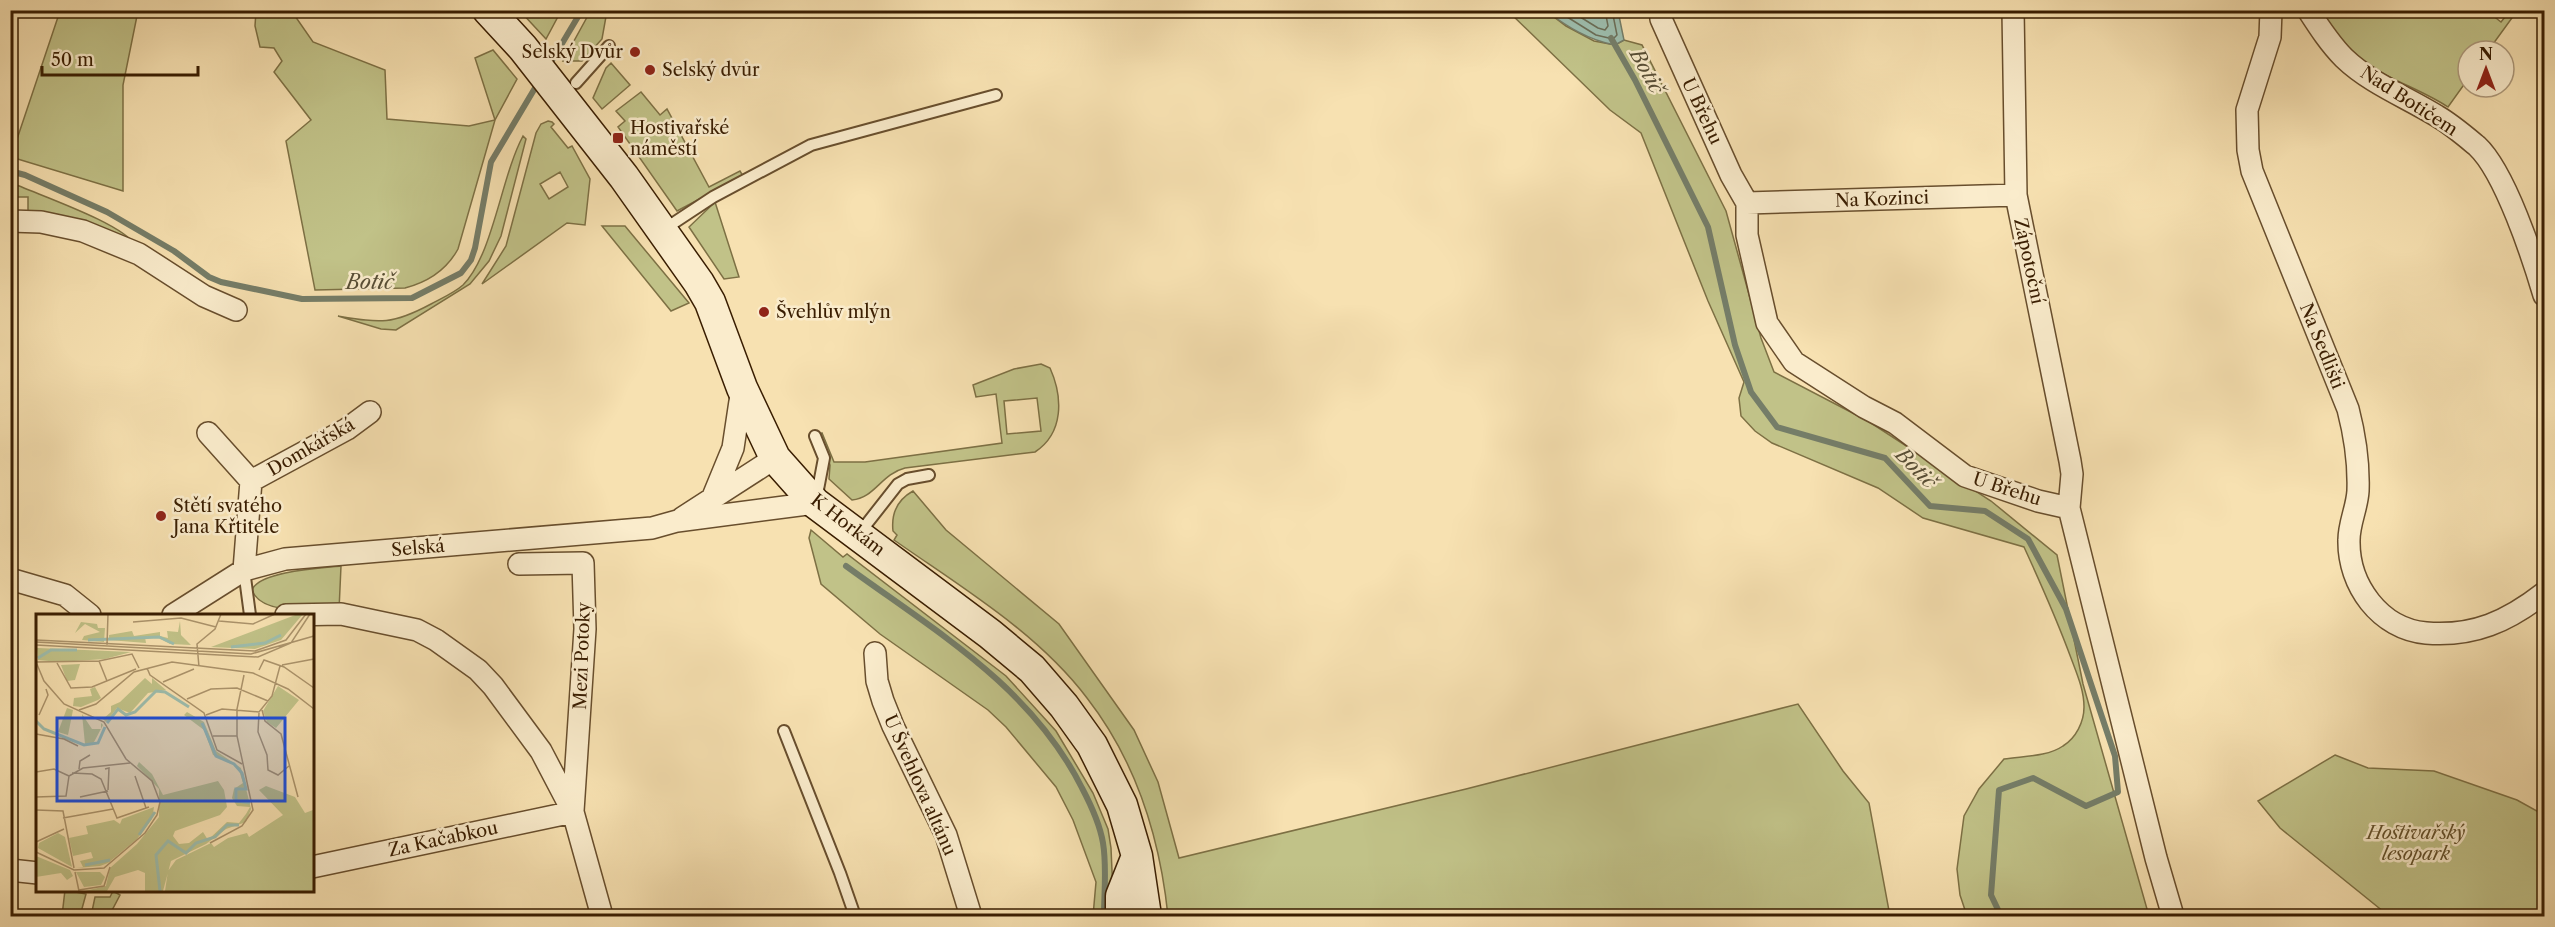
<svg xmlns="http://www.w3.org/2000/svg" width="2555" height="927" font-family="'Libre Caslon Text',serif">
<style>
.green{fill:#c1c288;stroke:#7d7044;stroke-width:1.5;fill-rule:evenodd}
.water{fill:#9dbdad;stroke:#757d68;stroke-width:1.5}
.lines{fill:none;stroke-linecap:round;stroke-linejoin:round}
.shore{stroke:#6b6d57;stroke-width:1.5}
.stream{stroke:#757d68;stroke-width:6}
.service-casing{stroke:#684e2d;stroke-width:14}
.minor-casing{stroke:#684e2d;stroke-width:24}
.secondary-casing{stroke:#391d01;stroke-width:33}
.service{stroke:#faeccc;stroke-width:10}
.minor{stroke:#faeccc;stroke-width:21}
.secondary{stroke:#faeccc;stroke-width:30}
.poi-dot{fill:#8f2418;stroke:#faeccc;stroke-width:2}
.labels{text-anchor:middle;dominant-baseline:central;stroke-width:5;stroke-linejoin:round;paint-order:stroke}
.poi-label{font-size:18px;fill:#391d01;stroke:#faeccc;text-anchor:start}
.street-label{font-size:18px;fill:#391d01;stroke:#faeccc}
.park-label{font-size:18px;font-style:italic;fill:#624f2a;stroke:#faeccc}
.water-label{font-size:20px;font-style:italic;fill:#574d35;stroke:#faeccc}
.inset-river{fill:none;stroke:#9dbdad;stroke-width:3}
.inset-road{fill:none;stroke:#ab936b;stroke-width:1.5}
.view{fill:#1d4ed8;fill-opacity:0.15;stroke:#1d4ed8;stroke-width:3}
.inset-edge{fill:none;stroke:#391d01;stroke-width:3}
</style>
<rect width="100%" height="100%" fill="#f7e1b1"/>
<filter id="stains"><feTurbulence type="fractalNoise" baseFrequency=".00333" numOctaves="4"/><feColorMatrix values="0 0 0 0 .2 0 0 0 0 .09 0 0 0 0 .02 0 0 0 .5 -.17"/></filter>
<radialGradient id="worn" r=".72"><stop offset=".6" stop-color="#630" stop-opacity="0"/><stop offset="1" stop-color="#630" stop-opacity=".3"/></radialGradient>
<!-- green -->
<path class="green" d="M591 10 607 11 602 39 582 61H563Z
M60 11H138L123 85V191L11 157Z
M256 11H295V16L313 42 385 70 387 119 469 126 495 120 475 58 493 50 517 79 495 120 458 249C446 271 428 282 405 288L315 290 286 141 311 120 274 72 282 61 274 48 260 47 255 26Z
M520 11H561L546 39Z
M1508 11H1546L1566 26 1594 41 1615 45 1624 40 1642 45 1726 211 1761 338 1774 372 1868 421 1991 501 2057 555 2083 684 2149 916H1967L1960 895 1957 869 1964 816 1979 789 2004 759C2023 756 2047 757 2063 746 2076 738 2084 722 2084 707 2084 690 2077 674 2071 658 2057 620 2041 584 2024 547L1923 518 1878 488 1772 443 1755 431 1741 416 1739 398 1744 382 1708 301 1641 133 1610 110Z
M2321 11H2487L2501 22 2510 11H2517L2488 51H2468V79L2448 107C2421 89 2388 80 2362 60 2345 47 2333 29 2321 11Z
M611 63 630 85 602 109 593 98 606 68Z
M641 92 660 115 667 109 709 187 740 171 743 176 677 211 618 127 625 121 616 111Z
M548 121 552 122 554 124 551 127 568 148 572 146 590 179 585 225 567 223 482 284 506 246 536 133 541 124ZM560 172 568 187 549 199 540 184Z
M523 136 526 139 501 236 489 261 470 284 396 330 381 329 338 316C381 323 392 325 431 304 442 298 454 293 463 285 493 255 501 177 523 136Z
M10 182C38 195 123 223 136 246L28 213V197H11Z
M715 202 739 277 724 279 689 227Z
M602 226H625L689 303 671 311Z
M1041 364 1050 368C1063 397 1064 433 1035 452L905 468C881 474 875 498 852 500L829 479 830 465 819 434 822 433 834 462H865L1002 443 996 394 976 397 973 385 1014 369ZM1037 398 1041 431 1007 434 1004 401Z
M913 491 946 530 1059 624 1134 730 1158 782 1179 858 1466 789 1798 704 1843 771 1869 803 1890 916H1168C1160 839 1136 761 1087 698 1037 632 961 587 894 540L897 535 893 531C891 513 897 500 913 491Z
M811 530 843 557 847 554 1006 676 1056 731 1093 793 1108 829 1111 848 1114 916H1093L1096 882 1073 820 1056 787 1006 727 988 710 880 634 821 584 809 538Z
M341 566 339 610C316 609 261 616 252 590 259 571 322 568 341 566Z
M2335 755 2368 768 2434 771 2517 800 2544 815V916H2389L2280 828 2258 801Z
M65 890 86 894 80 916H62Z
M113 891 120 895 109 916H91L95 897H110Z"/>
<!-- water -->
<path class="water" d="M1546 11H1618L1624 40 1615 45C1588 40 1568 27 1546 11Z"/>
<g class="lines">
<!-- shore -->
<path class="shore" d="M1556 10 1596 35 1613 39 1617 35 1612 10
M1569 10 1598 28 1605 30 1608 26 1605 10"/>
<!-- stream -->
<path class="stream" d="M1611 38 1635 80 1708 227 1735 345 1751 392 1777 427 1885 458 1930 506 1985 511 2028 539 2066 609 2115 756 2118 792 2086 806 2033 778 1999 790 1991 895 2001 916
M548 67 582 10
M10 171 25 175 107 212 174 251 209 277 221 282 302 299 412 298 461 273 471 260 475 248 491 162 538 83
M846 566C935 631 1031 686 1082 788 1091 805 1100 825 1103 843 1107 867 1104 893 1104 916"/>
<!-- service casing -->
<g class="service-casing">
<path id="service" d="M576 83 609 46
M663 230 713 197 811 145 996 95
M815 436 824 458 816 500
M858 535 898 484 907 479 929 475
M244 570 250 615
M784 731 840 873 855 916"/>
</g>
<!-- minor casing -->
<g class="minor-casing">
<path id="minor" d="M1660 10 1661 19 1731 175 1747 203V235L1767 323 1794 362 1864 407 1895 423 1965 476 2038 501 2069 508
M2013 10 2016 195 2070 461 2072 474 2069 508 2156 858 2173 916
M2271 10 2270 37 2247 110 2248 150 2252 171 2348 409C2355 436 2359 463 2358 491 2357 508 2349 523 2349 540 2348 585 2380 629 2426 633 2474 637 2508 621 2544 593
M2308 10C2319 27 2330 44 2344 58 2370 83 2406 97 2437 116 2451 124 2465 136 2477 146 2505 172 2533 258 2544 295
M1747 203 2016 195
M10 221 41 222 83 231 139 254 204 296 236 310
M208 433 251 481
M712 499 733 448 742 388
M682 518 775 458
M519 564 583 563 585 629 573 811
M244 570 251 481 347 429 370 412
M10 579 65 595 90 615
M173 615 244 570 285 559 652 528 677 521 815 503
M286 615 341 614 417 630 436 640 478 670 493 686 541 751 573 812 602 916
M875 653 877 681 883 701 893 726 946 835 971 916
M312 867 573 812
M10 870 38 873"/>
</g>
<!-- secondary casing -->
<g class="secondary-casing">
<path id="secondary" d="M488 10 523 48 624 177 699 283 710 302 742 388 775 458 815 503 990 634 1032 669 1064 706 1092 745 1122 805 1137 856 1146 916
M1121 916V896L1137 856"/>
</g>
<!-- service -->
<use href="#service" class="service"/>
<!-- minor -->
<use href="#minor" class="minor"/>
<!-- secondary -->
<use href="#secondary" class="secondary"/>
</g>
<!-- markers -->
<g class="poi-dot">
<circle cx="635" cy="52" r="6"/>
<circle cx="650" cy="70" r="6"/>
<rect x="612" y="132" width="12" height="12" rx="3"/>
<circle cx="764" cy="312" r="6"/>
<circle cx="161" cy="516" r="6"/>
</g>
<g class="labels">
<!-- poi labels -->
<g class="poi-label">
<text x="623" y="52" text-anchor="end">Selský Dvůr</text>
<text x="662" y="70">Selský dvůr</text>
<text x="630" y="128">Hostivařské<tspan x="630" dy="21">náměstí</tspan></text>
<text x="776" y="312">Švehlův mlýn</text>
<text x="173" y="506">Stětí svatého<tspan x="173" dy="21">Jana Křtitele</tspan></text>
</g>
<!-- street labels -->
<g class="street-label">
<text transform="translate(2409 101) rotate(33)">Nad Botičem</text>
<text transform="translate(1702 111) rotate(65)">U Břehu</text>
<text transform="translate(1882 199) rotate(-2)">Na Kozinci</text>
<text transform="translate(2029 261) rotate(78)">Zápotoční</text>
<text transform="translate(2322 346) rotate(68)">Na Sedlišti</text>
<text transform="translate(311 447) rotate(-30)">Domkářská</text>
<text transform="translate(2007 489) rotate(18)">U Břehu</text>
<text transform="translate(848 525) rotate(38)">K Horkám</text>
<text transform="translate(418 548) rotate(-5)">Selská</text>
<text transform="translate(582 656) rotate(-88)">Mezi Potoky</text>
<text transform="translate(920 785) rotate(66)">U Švehlova altánu</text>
<text transform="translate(443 839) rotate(-12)">Za Kačabkou</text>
</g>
<!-- park labels -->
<g class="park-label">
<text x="2416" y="833">Hostivařský<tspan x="2416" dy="21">lesopark</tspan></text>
</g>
<!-- water labels -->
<g class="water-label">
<text transform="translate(1647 71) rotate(61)">Botič</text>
<text x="370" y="282">Botič</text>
<text transform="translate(1916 468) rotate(45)">Botič</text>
</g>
</g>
<!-- overview -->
<g transform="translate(36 614)">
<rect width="278" height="278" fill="#f7e1b1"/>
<path d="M262 0H267L245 26 219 35 175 33ZM144 7 145 21 155 31 134 30 123 24 109 23 110 29 73 26V21L96 17 98 22 124 18V22L132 24 131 17 142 18ZM45 8 61 10 62 14H69L68 28 46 26 48 22 64 18 49 10 39 19ZM1 34H2L95 38 69 45 23 48 2 46ZM44 50 39 66 31 67 25 51ZM109 64 116 70V64L130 76 112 79 94 99 81 94 70 108 67 105 75 98V92L84 88ZM242 72 263 86 240 114 231 108 227 97ZM59 73 65 84 62 86 45 93 37 92 38 84 56 82 54 75ZM31 94 37 96 32 121 22 118ZM151 98 168 108 180 137 205 154 215 195 210 208 190 215 170 230 135 247 127 277H109V259L102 256 79 263 71 277H49L70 272 74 254 101 230 123 203V175L101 152 103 148 116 160 127 181 182 167 188 176 191 193 184 201 139 217 137 222 143 230 153 229 167 218 172 226 191 208 203 209 210 200 214 193 201 192 196 184 198 175 207 169 202 153 177 141 168 116 148 101ZM46 100 56 115H65V109L67 111 57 130H49ZM230 172 259 183 269 199 277 196V277H129L132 257 140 246 175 229 178 233 192 224 211 219 213 223 247 201 223 176ZM118 193 116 205 101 225 72 249 64 252 40 254 47 253 44 247 57 244 55 238 37 242 33 224 52 220 50 212 78 206 84 210 86 205ZM22 219 29 223 36 253 2 234 3 229ZM0 242 34 256 37 262 31 266 25 259 0 263ZM40 258H64L69 263 65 271 48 273Z" fill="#c1c288"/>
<path class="inset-river" d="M52 26 123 23 138 30M195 33 229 29 245 21M2 44 15 36H41M0 107 8 115 48 131 62 129 69 113M71 109 82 95 90 101 99 98 120 77 129 78 153 93M166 109 180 142 198 150 206 159 210 175H200V187L214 189M103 221 119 198M49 251 74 246M124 277 120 241 132 227 150 239 160 229 179 223 191 211H203"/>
<path class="inset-road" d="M183 7 217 10 239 0M97 8 145 4 180 13M0 26 219 37 250 26 270 0M0 28 215 40 278 22M0 31 222 43 255 29 274 0M71 31 72 0M63 47 71 67M0 48 63 47 96 40 103 54M0 48 8 67 28 90 68 108 90 145 116 167 124 188 121 201 109 219 68 254 38 256 0 238M21 49 35 74 56 73 100 55M246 51 278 45M163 53 161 30 179 15 185 0M111 54 114 61 168 99 181 136 206 150M223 56 228 46 248 53 278 74M127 68 158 55M151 85 175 75 201 74 232 87M43 96 60 90 98 58 136 48 217 59 252 75 278 95M226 96 229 107 245 120 262 183M223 99 222 118 231 141 232 156 242 161 253 152M3 101 12 81 10 75M170 101 186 95 223 98 236 82 244 52M0 120 28 125 42 132M177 122H201M43 155 44 147 54 141M69 155 73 154 72 176M0 158 18 155 33 162M36 159 56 160 65 165 81 204 113 193M33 162 47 154 94 149M99 162 110 194M0 183 30 182 33 162M44 183 72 177M0 196 27 197 38 254M27 204 77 195M0 228 28 215M174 229 206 212 217 196 201 122V95L208 61M39 258 43 277M43 276 68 272 74 253"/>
<path class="view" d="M21 104H249V187H21Z"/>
<rect width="278" height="278" class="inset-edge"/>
</g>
<!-- margin -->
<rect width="2555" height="927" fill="none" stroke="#f7e1b1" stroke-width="36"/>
<rect x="12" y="12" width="2531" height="903" fill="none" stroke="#391d01" stroke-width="3"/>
<rect x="18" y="18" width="2519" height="891" fill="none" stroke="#391d01" stroke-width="1.5"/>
<!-- north arrow -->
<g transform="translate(2486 69)"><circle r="28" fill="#faeccc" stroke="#ad997b" stroke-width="1.5"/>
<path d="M0-4.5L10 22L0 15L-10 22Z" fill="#8f2418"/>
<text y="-9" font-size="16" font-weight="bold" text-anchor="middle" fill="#391d01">N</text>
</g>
<!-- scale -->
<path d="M42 66v9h156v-9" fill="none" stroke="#391d01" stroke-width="3"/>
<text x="51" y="66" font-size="18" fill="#391d01" stroke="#faeccc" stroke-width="4.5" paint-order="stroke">50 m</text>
<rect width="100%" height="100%" filter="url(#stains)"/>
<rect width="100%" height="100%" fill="url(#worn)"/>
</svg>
